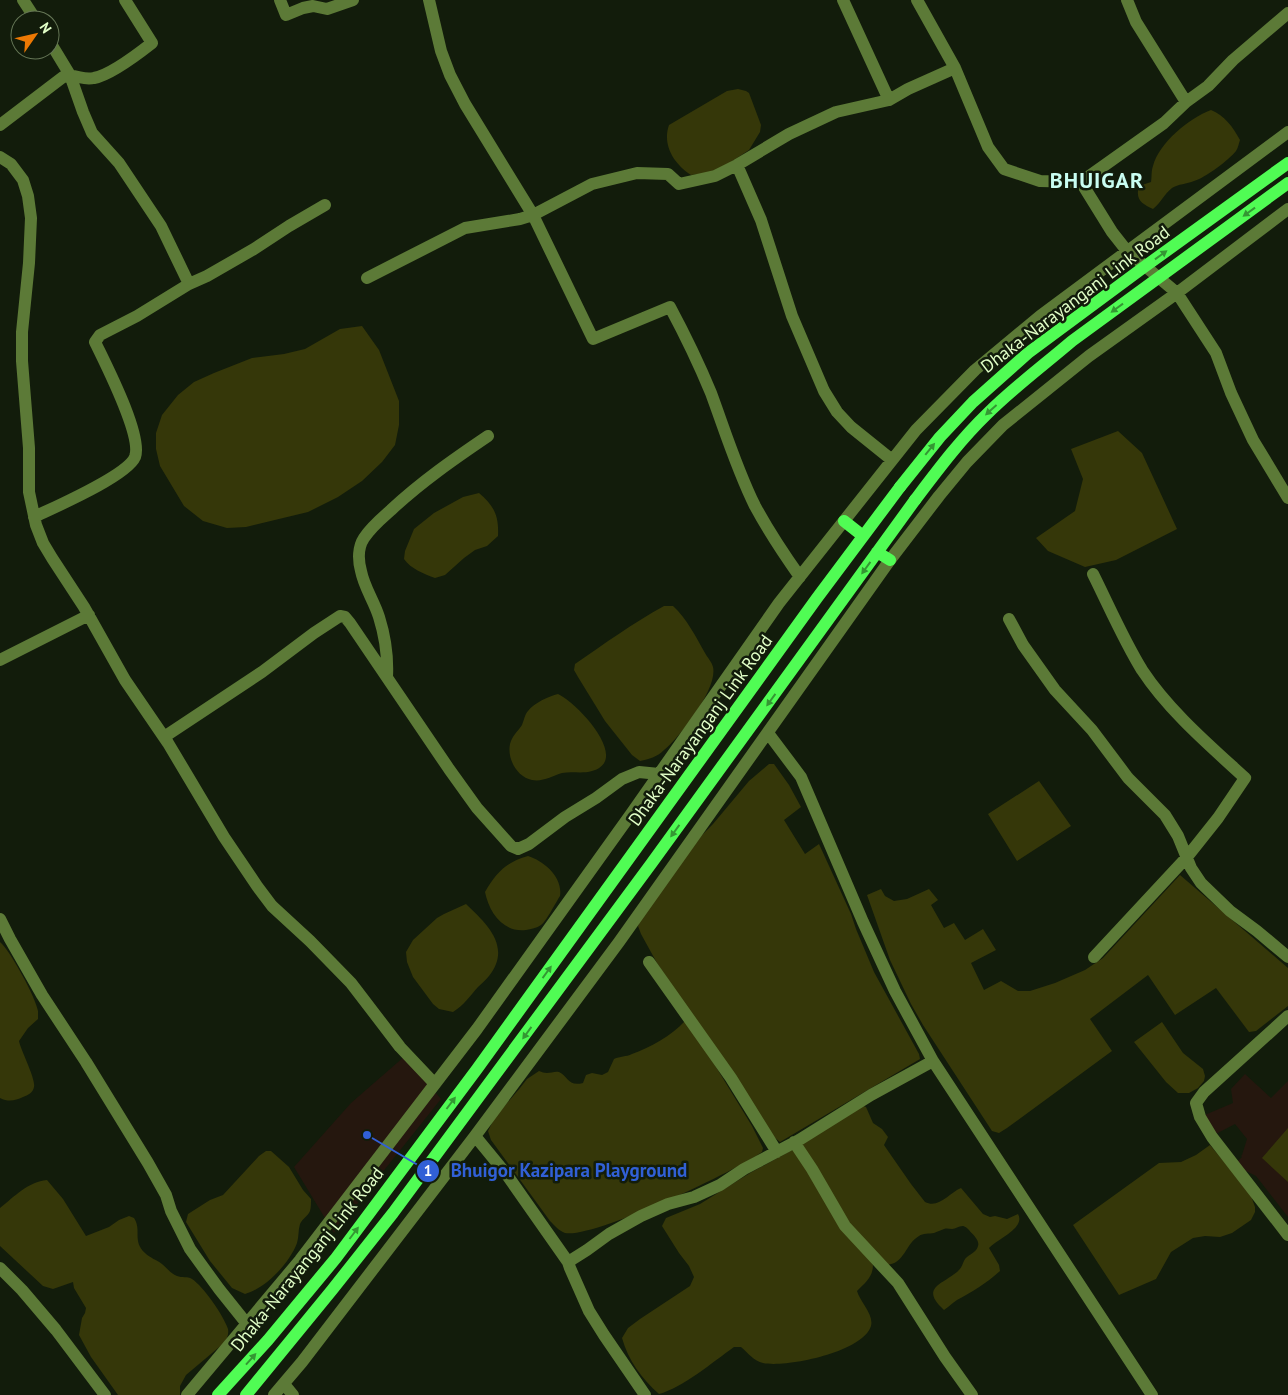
<svg xmlns="http://www.w3.org/2000/svg" width="1288" height="1395" font-family="'PT Sans',sans-serif">
<style>
.green{fill:#25170e}
.water{fill:#353709}
.lines{fill:none;stroke-linecap:round;stroke-linejoin:round}
.minor{stroke:#5c7a37;stroke-width:12}
.major{stroke:#50fc54;stroke-width:12}
.major-bridge{stroke:#50fc54;stroke-width:12}
.oneway{fill:#349733}
.labels{text-anchor:middle;dominant-baseline:central;stroke-width:5;stroke-linejoin:round;paint-order:stroke}
.street-label{font-size:18px;fill:#e1fec7;stroke:#121c0b}
.district-label{font-size:22px;font-weight:bold;letter-spacing:1px;fill:#c9fef2;stroke:#121c0b}
.leader{fill:none;stroke:#3160d6;stroke-width:2}
.callout-dot{fill:#3160d6;stroke:#121c0b;stroke-width:2}
.mark-label{font-size:15px;text-anchor:middle;font-weight:bold;fill:#fff}
.callout-label{font-size:19px;text-anchor:middle;font-weight:bold;fill:#3160d6;stroke:#121c0b;stroke-width:5;stroke-linejoin:round;paint-order:stroke}
</style>
<rect width="100%" height="100%" fill="#121c0b"/>
<!-- green -->
<path class="green" d="M405 1056 441 1099 334 1233 294 1167 351 1103Z
M1245 1074 1271 1098 1288 1081V1217L1256 1176 1234 1165 1242 1157 1241 1156 1242 1155 1247 1139 1235 1124 1212 1136 1200 1117 1233 1103 1231 1089Z"/>
<!-- water -->
<path class="water" d="M738 89 746 91 749 93 761 125 760 132 749 150 716 172 691 175C674 164 662 145 669 125L727 91Z
M1211 110C1224 115 1233 127 1240 140 1239 143 1238 148 1236 151 1229 160 1205 178 1194 181 1187 184 1178 184 1172 188 1164 194 1161 203 1153 209 1142 204 1135 200 1139 186L1151 182C1152 177 1151 171 1153 166 1159 143 1189 118 1211 110Z
M362 326 379 350 399 401V425L395 445 382 462 362 481 338 497 308 512 246 527 227 528 203 521 184 506 160 466 156 449V433L162 415 178 395 194 382 214 373 252 358 284 354 305 349 340 329Z
M1118 431 1142 453 1177 529 1116 560 1085 567 1048 551 1036 538 1075 511 1083 479 1071 449Z
M479 493C494 506 499 515 498 536L487 546 475 550 464 558 445 575 435 578C424 574 411 569 404 559L405 551 414 529 434 513 463 497Z
M664 606H673C687 619 696 637 705 653 707 657 712 662 713 667 718 688 680 737 664 750 657 757 649 759 640 761L632 755 605 721 578 677 574 670 575 664C604 644 633 623 664 606Z
M558 694C576 702 632 760 592 771 582 774 572 771 562 773 552 776 543 782 532 780 517 777 507 759 510 744 512 736 518 731 522 725 524 720 525 714 528 711 534 703 549 696 558 694Z
M769 764H774L789 785 801 807 784 820 805 854 819 844 851 914 856 929 874 972 919 1054 920 1059 780 1142 774 1137 657 963 641 934 638 926 641 916 702 835 713 824 749 781Z
M1039 781 1071 826 1017 861 988 814Z
M528 856C544 861 563 877 560 896 556 902 546 922 541 925 537 928 531 929 526 930 503 933 489 912 485 892 496 873 506 862 528 856Z
M1180 875 1288 968V1006L1256 1031 1249 1032 1216 988 1175 1015 1148 975 1090 1019 1112 1051 1007 1128 999 1133 992 1131 923 1025 911 1004 890 960 867 895 881 889 885 896 894 901 907 899 929 889 938 900 931 905 944 928 954 923 965 940 983 929 996 950 971 963 984 990 1001 981 1018 991H1030L1055 983 1085 970 1103 958Z
M466 904C487 924 512 947 489 976 486 980 482 983 478 987 470 996 464 1005 453 1012L439 1009 433 1004 413 977 407 962 406 952 413 940 437 918 444 914Z
M0 942C10 950 36 998 38 1011 38 1013 38 1016 38 1019L28 1028 19 1041C21 1051 36 1079 34 1087 33 1093 28 1095 23 1097 15 1101 8 1102 0 1098Z
M685 1021 702 1044 752 1126 763 1148 762 1152C736 1171 593 1239 565 1233 559 1231 554 1225 550 1221L491 1140 488 1131 495 1117 520 1088 527 1079 539 1071C542 1072 544 1073 547 1073 551 1073 555 1071 559 1072 568 1076 568 1087 583 1083L586 1075 592 1073 602 1075 608 1072 614 1059C620 1056 626 1057 632 1054 651 1047 671 1036 685 1021Z
M1162 1022 1183 1053 1203 1069 1205 1076 1204 1081 1198 1088 1189 1093H1178L1166 1082 1134 1042Z
M861 1105 866 1107 873 1123 882 1129 888 1137 884 1145 886 1148 911 1184 925 1202C939 1209 949 1193 961 1188L983 1214 990 1217 995 1216 1007 1219 1018 1214C1026 1228 997 1239 989 1248L999 1265 1000 1271C987 1283 972 1292 957 1300 952 1303 949 1307 944 1310 920 1288 941 1285 957 1272 964 1266 962 1261 967 1257 971 1254 977 1251 978 1246 980 1240 972 1234 969 1230 966 1227 966 1227 963 1226 958 1226 956 1229 952 1229 949 1229 947 1228 944 1229 941 1230 937 1232 934 1233 929 1234 923 1233 919 1236 905 1244 905 1264 886 1265L858 1237 801 1143Z
M1288 1128V1182L1262 1158Z
M1210 1145 1250 1193 1255 1207V1212L1251 1220 1232 1233 1220 1237 1205 1236 1193 1238 1171 1252 1156 1279 1119 1295 1073 1225 1159 1163 1181 1162 1196 1155Z
M794 1149 873 1265C873 1277 865 1283 857 1291 860 1302 874 1314 871 1326 863 1352 786 1368 763 1363 754 1361 748 1353 741 1347H734C713 1362 682 1388 659 1394 642 1379 628 1360 622 1338L628 1328 640 1319 690 1286 694 1277 689 1266 679 1253 662 1226 666 1218 700 1204 750 1173Z
M266 1151H271L289 1167 303 1190 311 1199C311 1202 311 1208 310 1211 308 1216 302 1219 300 1224 298 1230 299 1237 297 1243 289 1264 266 1288 245 1294L232 1288 210 1261 186 1222 188 1214 210 1200 223 1195 259 1156Z
M47 1180 63 1199 86 1236 109 1227 119 1220 129 1216 134 1218C142 1230 132 1241 145 1253 150 1258 157 1260 162 1264 167 1268 170 1273 177 1276 182 1278 187 1276 192 1279 203 1286 224 1316 228 1329 229 1334 227 1339 224 1343L186 1375 180 1386V1395H118L91 1357 79 1335 82 1318 85 1313 86 1308 74 1288 73 1282 53 1289 43 1286 0 1246V1208C15 1196 28 1182 47 1180Z"/>
<g class="lines">
<!-- minor -->
<path class="minor" d="M23 0 36 20
M280 0 286 15 303 8 313 6 327 9 353 0
M429 0 441 51 450 75 465 104 533 215 593 339 670 307C685 335 699 364 711 393 725 431 737 470 755 506 769 532 783 553 800 577
M843 0 889 100
M917 0 955 68 988 147 1004 169 1040 181 1081 182 1112 232 1127 251 1177 293 1216 353 1231 393 1253 440 1288 498
M1127 0 1136 22 1186 102
M50 42 70 75 83 112 92 133 119 163 161 226 189 284
M0 125 63 77C76 73 82 81 94 78 111 75 138 54 152 43L125 0
M0 157 11 164 23 180 28 196 31 218 29 263 22 332V361L29 448V492L36 525 43 543 52 558 84 607 125 680 168 743 224 837 257 886 272 906 310 941 351 983 400 1047 435 1084
M737 165 761 220 792 316 824 391 837 412 851 427 892 460
M1081 182 1164 123 1186 102 1208 86 1233 60 1288 13
M367 278 465 228 520 219 533 215 592 184 637 173 668 174 679 184 715 176 737 165 789 134 836 112 889 100 908 89 955 68
M34 517C55 507 127 476 135 457 143 436 105 363 95 342L100 335 137 316 189 284 207 276 254 249 289 226 325 205
M1093 574C1109 606 1123 639 1142 670 1169 711 1209 745 1245 778L1218 818 1187 857 1094 957
M1009 619 1023 645 1055 690 1092 730 1128 778 1165 815 1178 836 1191 868 1201 883 1230 911 1257 931 1288 957
M0 660 89 615
M387 677C388 657 385 636 379 617 374 601 364 587 361 571 358 560 358 547 364 538 371 527 382 518 391 510 421 482 454 459 488 436
M768 733 801 777 863 922 895 991 933 1061 1152 1395
M164 737 262 672 314 633 340 616 345 617 350 623 449 769 477 808 511 846 518 849 529 844 565 817 596 798 622 779 639 772 659 774
M0 919 10 939 42 995 86 1062 148 1163 166 1195 171 1211 190 1249 219 1289 247 1324
M649 962 731 1078 777 1152
M1288 1016 1204 1092 1196 1103 1200 1117 1212 1137 1288 1235
M475 1136 507 1175 568 1262 570 1268 589 1311 604 1335 645 1395
M794 1142 812 1169 845 1226 898 1283 945 1357 972 1395
M568 1262 587 1250 609 1234 641 1216 668 1204 694 1197 720 1185 744 1169 799 1140 871 1095 933 1061
M0 1268 22 1290 56 1330 105 1395
M284 1384 293 1395
M187 1395 300 1260 477 1029 631 814 779 603 916 430 975 370 1040 316 1288 132
M274 1395 302 1362 475 1136 619 942 890 560 939 496 967 462 1003 425 1089 356 1177 293 1288 209"/>
<!-- major -->
<path class="major" d="M844 521 863 536
M877 552 890 560
M218 1395 268 1340 336 1258 477 1069 817 598 900 487
M246 1395 332 1290 393 1213 651 864 915 500"/>
<!-- major-bridge -->
<path class="major-bridge" d="M900 487 940 437 973 402 1028 353 1140 270 1288 163
M915 500C937 471 960 440 987 414 1013 388 1044 365 1072 341L1288 183"/>
</g>
<!-- one-way arrows -->
<defs><path id="oneway-solid" d="M-6-.8H1V-3.2L6.5 0L1 3.2V.8H-6Z" transform="scale(1.25)"/></defs>
<g class="oneway">
<use href="#oneway-solid" transform="translate(1249 212) rotate(144)"/>
<use href="#oneway-solid" transform="translate(1161 255) rotate(-36)"/>
<use href="#oneway-solid" transform="translate(1117 308) rotate(144)"/>
<use href="#oneway-solid" transform="translate(991 410) rotate(138)"/>
<use href="#oneway-solid" transform="translate(930 449) rotate(-51)"/>
<use href="#oneway-solid" transform="translate(866 568) rotate(126)"/>
<use href="#oneway-solid" transform="translate(771 700) rotate(126)"/>
<use href="#oneway-solid" transform="translate(675 831) rotate(126)"/>
<use href="#oneway-solid" transform="translate(547 972) rotate(-54)"/>
<use href="#oneway-solid" transform="translate(527 1033) rotate(126)"/>
<use href="#oneway-solid" transform="translate(451 1103) rotate(-53)"/>
<use href="#oneway-solid" transform="translate(354 1233) rotate(-53)"/>
<use href="#oneway-solid" transform="translate(251 1359) rotate(-48)"/>
</g>
<g class="labels">
<!-- street labels -->
<g class="street-label">
<text transform="translate(1075 299) rotate(-37)">Dhaka-Narayanganj Link Road</text>
<text transform="translate(700 730) rotate(-54)">Dhaka-Narayanganj Link Road</text>
<text transform="translate(307 1259) rotate(-51)">Dhaka-Narayanganj Link Road</text>
</g>
<!-- district labels -->
<g class="district-label">
<text x="1097" y="180">BHUIGAR</text>
</g>
</g>
<!-- callouts -->
<path class="leader" d="M367 1135L428 1171"/>
<g class="callout-dot">
<circle cx="367" cy="1135" r="5"/>
<circle cx="428" cy="1171" r="12"/>
</g>
<g class="mark-label">
<text x="428" y="1176">1</text>
</g>
<g class="callout-label">
<text x="569" y="1177">Bhuigor Kazipara Playground</text>
</g>
<!-- north arrow -->
<g transform="translate(35 35) rotate(56)"><circle r="24" fill="#121c0b" stroke="#657656"/>
<path d="M0-4L9 19L0 12L-9 19Z" fill="#ed7904"/>
<text y="-8" font-size="14" font-weight="bold" text-anchor="middle" fill="#e1fec7">N</text>
</g>
</svg>
